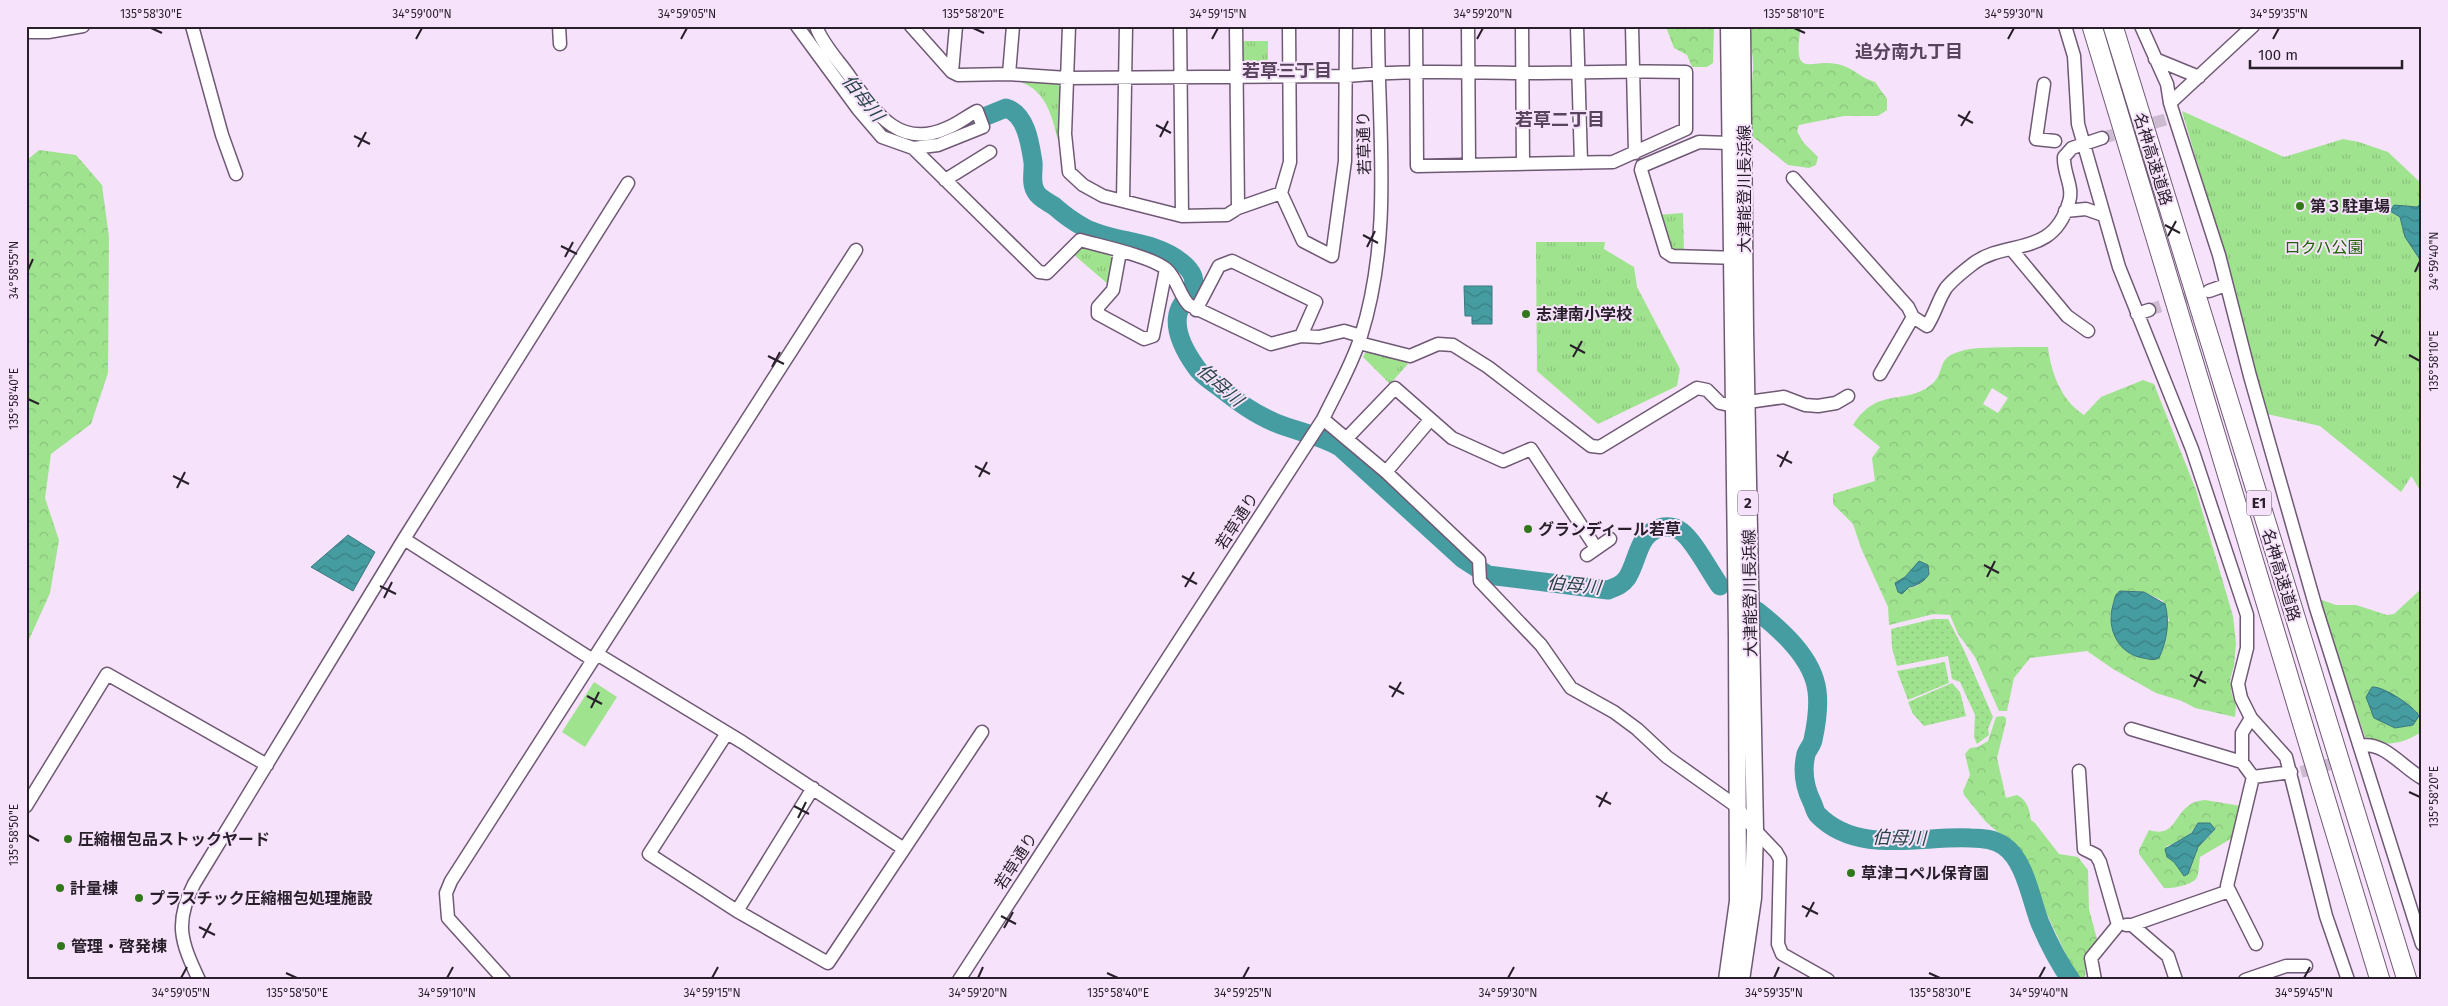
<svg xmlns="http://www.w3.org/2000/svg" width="2448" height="1006" font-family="'Fira Sans','Noto Sans JP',sans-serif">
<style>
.grass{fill:url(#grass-dots)}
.forest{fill:url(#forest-crowns);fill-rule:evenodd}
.park{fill:url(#park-tufts)}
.pitch{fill:#a0e38f}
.water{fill:url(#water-waves);stroke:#3c777e}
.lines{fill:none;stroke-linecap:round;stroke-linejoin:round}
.river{stroke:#459da1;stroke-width:19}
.minor-tunnel{stroke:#cdbbd1;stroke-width:12;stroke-dasharray:12 6;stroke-linecap:butt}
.minor-casing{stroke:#6f5975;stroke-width:15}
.major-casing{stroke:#6f5975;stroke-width:19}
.highway-casing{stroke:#6f5975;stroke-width:21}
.minor{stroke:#fff;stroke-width:12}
.major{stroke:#fff;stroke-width:16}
.highway{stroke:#fff;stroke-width:19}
.ticks{fill:none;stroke:#281f2b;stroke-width:2}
.poi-dot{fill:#32781b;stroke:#f6e2fb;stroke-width:2}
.labels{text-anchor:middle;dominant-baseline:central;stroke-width:4;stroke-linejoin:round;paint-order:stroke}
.shield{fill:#f6e2fb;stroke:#665a69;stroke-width:1}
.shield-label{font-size:15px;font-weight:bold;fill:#281f2b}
.street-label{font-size:16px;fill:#281f2b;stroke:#f6e2fb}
.poi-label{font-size:16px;font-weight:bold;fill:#281f2b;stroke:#f6e2fb;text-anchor:start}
.park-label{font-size:16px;fill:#206204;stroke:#f6e2fb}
.neighbourhood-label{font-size:18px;font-weight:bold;fill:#59445e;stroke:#f6e2fb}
.water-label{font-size:18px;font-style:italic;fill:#294547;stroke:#f6e2fb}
.neatline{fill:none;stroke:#281f2b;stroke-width:2}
.ticks-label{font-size:12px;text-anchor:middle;fill:#281f2b}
</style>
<defs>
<pattern id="grass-dots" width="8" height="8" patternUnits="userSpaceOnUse" patternTransform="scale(1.25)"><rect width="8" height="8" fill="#a0e38f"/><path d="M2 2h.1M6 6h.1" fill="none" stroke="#8ac27c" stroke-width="1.8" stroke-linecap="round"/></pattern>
<pattern id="forest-crowns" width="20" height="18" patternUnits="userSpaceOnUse" patternTransform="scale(1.25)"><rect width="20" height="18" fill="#a0e38f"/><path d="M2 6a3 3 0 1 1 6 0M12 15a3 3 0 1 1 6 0" fill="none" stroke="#8ac27c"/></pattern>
<pattern id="park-tufts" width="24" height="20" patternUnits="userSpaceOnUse" patternTransform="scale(1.25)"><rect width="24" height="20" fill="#a0e38f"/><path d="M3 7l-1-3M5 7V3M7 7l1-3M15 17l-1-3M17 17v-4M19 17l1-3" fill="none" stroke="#8ac27c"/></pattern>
<pattern id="water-waves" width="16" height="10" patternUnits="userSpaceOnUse" patternTransform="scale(1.25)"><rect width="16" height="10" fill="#459da1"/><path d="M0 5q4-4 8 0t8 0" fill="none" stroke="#3a7f83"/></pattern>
</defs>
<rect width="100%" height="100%" fill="#f6e2fb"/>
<!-- grass -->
<path class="grass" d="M1933 619H1948L1963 648 1993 717 1988 729 1989 735 1977 744 1974 737 1975 715 1960 682 1952 679 1948 656 1897 666 1892 648 1891 629Z
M1945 662 1949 683 1908 700 1897 671Z
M1952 683 1960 692 1966 716 1924 726 1913 714 1908 702Z"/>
<!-- forest -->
<path class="forest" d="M1714 26 1713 63 1707 67H1692L1687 55 1674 48 1666 27Z
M1753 26H1801C1791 86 1813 54 1844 66 1855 70 1863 79 1875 82L1887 99V110L1878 116H1844L1799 125 1797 131 1803 142 1818 157 1816 165 1809 168 1788 165 1752 136C1747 113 1752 92 1753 69 1754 55 1748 39 1753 26Z
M39 150 76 155 102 185 109 237 108 373 91 424 51 454 45 498 59 540 50 593 28 642V716L26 725V161Z
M2016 347H2048C2051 373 2061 400 2084 415L2101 397 2143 380 2154 384 2196 490 2233 616 2236 643 2234 666 2230 680 2232 695 2236 706 2235 717 2195 708 2182 701 2156 693 2113 669 2087 651 2030 658 2014 678 2007 711H1999L1975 657 1958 634 1950 615 1934 614 1889 625 1888 607 1861 548 1853 524 1833 504V494L1875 481 1872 458 1880 447 1853 425C1878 385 1907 407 1933 383 1945 372 1937 358 1958 352 1975 346 1998 348 2016 347ZM1992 388 2008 398 1998 413 1983 404ZM1913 568 1929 574 1917 586 1907 588 1895 583 1905 577ZM2120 591 2144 592 2163 601 2169 620 2154 660 2137 657 2126 651 2110 617 2115 597Z
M2422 456V493L2410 474Z
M2422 588V731C2407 743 2383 749 2365 737L2319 599 2336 605H2356L2387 615 2394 614Z
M2003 716 2006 718V722L1997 758 2006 798 2017 795C2028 801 2029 809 2031 820L2035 823 2059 854 2078 857 2088 870 2089 909 2097 939 2086 959 2085 980H2080L2075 974 2016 848 1986 822 1964 795 1963 791 1970 775 1965 754 1970 748 1978 747 1988 741 1996 717Z
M2205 800 2241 806 2234 837 2200 857C2199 863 2199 872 2197 877 2194 885 2171 889 2164 888L2139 854V850L2149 830C2181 840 2172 802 2205 800ZM2197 824 2212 833 2198 847 2188 874C2177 867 2171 859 2167 846 2179 842 2191 837 2197 824Z"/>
<!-- park -->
<path class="park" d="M1237 41H1268V75H1237Z
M1022 80 1056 81 1060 85 1061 139 1058 140C1052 117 1047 92 1021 82Z
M2182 111 2284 157 2343 139 2359 142 2388 152 2422 184V460L2401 492 2320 426 2267 414 2235 293Z
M1683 213 1684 251C1662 251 1663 232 1657 215Z
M1536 242H1605L1604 249 1634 267 1637 287 1680 369 1677 386 1598 424 1537 371Z
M1087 247 1109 253 1114 261 1109 285 1073 254 1078 249Z
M1371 352 1403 360 1408 364 1390 384 1363 357 1365 353Z"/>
<!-- pitch -->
<path class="pitch" d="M594 682 617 697 585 747 562 732Z"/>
<!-- water -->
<path class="water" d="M2422 203V273L2419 258 2405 237 2400 217 2390 211 2394 205 2417 207Z
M1464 286H1492V324H1472V316H1465Z
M348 535 375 552 353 591 311 567Z
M1919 561 1928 565 1929 574C1925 581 1917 586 1909 587L1902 594 1898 592 1895 583 1905 577Z
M2120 591 2144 592 2165 604C2170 621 2167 641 2159 658 2153 661 2149 659 2143 658 2118 654 2106 628 2113 605 2115 599 2114 595 2120 591Z
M2372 687C2383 686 2414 706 2419 716L2413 725 2395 728 2374 718 2366 697Z
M2198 823H2210L2215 829 2198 847 2188 874 2184 876 2174 862 2167 857 2165 849 2192 833Z"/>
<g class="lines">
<!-- river -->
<path class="river" d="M942 134 1006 108C1026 114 1030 143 1033 162 1034 171 1030 183 1036 192 1039 198 1048 202 1054 206 1063 214 1074 222 1085 228 1114 243 1155 240 1181 262 1210 285 1181 296 1178 314 1174 332 1186 353 1196 367 1201 375 1211 381 1219 387 1237 401 1254 414 1276 423 1298 432 1320 435 1340 447L1463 559 1488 575 1608 590C1616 587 1622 585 1627 578 1639 560 1637 531 1664 527 1671 526 1677 528 1682 532 1694 541 1710 572 1720 586
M1757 611C1781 630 1813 658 1817 691 1819 706 1816 726 1813 740 1812 745 1808 749 1806 754 1802 771 1804 786 1812 802 1814 806 1815 812 1818 815 1858 856 1923 835 1971 838 1983 838 1994 839 2004 846 2025 860 2031 900 2040 923 2049 944 2058 962 2071 980"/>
<!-- minor-tunnel -->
<path class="minor-tunnel" d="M2102 138 2174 117
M2149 310 2201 293
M2301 772 2350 759"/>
<!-- minor casing -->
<g class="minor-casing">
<path id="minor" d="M192 26 222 135 236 174
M559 26 560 44
M797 26 858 109 882 137 913 148 938 145 983 127 977 111C967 116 958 124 947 128 899 150 875 112 850 77 839 61 822 44 816 26
M911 26 952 72 958 75 1009 74 1067 78 1347 76C1405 70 1464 72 1522 73 1577 73 1631 70 1686 72V129L1613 162 1417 166 1416 26
M1069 26 1065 134 1069 172 1083 185 1103 196 1182 216 1227 215 1238 208 1281 193
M1180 26 1182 216
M1236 26 1238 208
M1289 26 1290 162 1281 193 1303 241 1332 256 1345 161 1346 26
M1468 26 1469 165
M1522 26 1523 164
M1577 26 1581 163
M1632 26 1635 153
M2065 26 2074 56 2078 124 2119 267 2192 449 2247 615V648L2238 684 2241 698 2251 718 2286 757 2326 916 2348 980
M2141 26 2167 84 2170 103
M2253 26 2170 103 2219 255 2250 376 2316 608 2422 944
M26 32H48L83 26
M2155 59 2199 77
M952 72 956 26
M1009 74 1013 26
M2044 84 2036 139 2055 141
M1730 143 1699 142 1642 166 1641 170 1666 252 1672 256 1739 258
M913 148 1039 272 1047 273 1080 240C1101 246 1150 256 1166 269 1177 278 1179 295 1189 305L1271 344 1301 336 1319 337 1344 331 1361 336
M1793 178 1908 307 1913 317 1927 326C1935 314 1938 300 1946 288 1953 279 1965 270 1974 263 2007 239 2053 258 2069 202 2074 187 2063 173 2064 157L2072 148 2102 138
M945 180 990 152
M1123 201 1126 26
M2065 211 2086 209 2103 215
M2012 250 2067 316 2088 331
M1120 252 1113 290 1098 307V314L1144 339 1153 336 1166 269
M2209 291 2226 285
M1196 310 1219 266 1232 261 1316 302 1301 336
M2137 314 2149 310
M1359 343 1410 356 1438 344 1453 345 1488 367 1591 446 1600 447 1697 388 1707 390 1720 403 1734 406 1748 402 1784 397 1805 405 1818 406 1836 403 1848 396
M1880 374 1913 317
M1323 419 1386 472 1479 560 1480 581 1541 645 1571 688 1614 712 1637 729 1667 757 1736 806 1755 830 1776 852 1780 859 1778 944 1782 954 1828 980
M1347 438 1395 388 1452 438 1503 461 1531 449 1596 548
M1386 472 1430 420
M404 539 593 660
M1587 555 1610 539
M597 654 742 742 904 849
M2131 729 2242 762 2253 777 2227 886 2256 944
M727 733 649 854 737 911 828 963 982 732
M2360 746C2383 740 2403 768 2422 778
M2242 762V733L2251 718
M2079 771 2084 849 2096 855 2100 862 2118 925 2091 958 2095 980
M2253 777 2291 772
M26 806 107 674 267 765
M737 911 813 788
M2126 925H2132L2168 956 2176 980
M2132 925 2229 891
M199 980C181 942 174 923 194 884L404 539 628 183
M504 980 448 918 446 893 451 881 856 250
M959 980 1323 419C1336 392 1352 365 1361 336 1393 234 1378 132 1378 26
M2245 980 2286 966H2306"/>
</g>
<!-- major casing -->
<g class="major-casing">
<path id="major" d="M1727 980 1738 901 1737 636 1729 26
M1741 980 1753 898 1755 830 1745 331 1742 26"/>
</g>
<!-- highway casing -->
<g class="highway-casing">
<path id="highway" d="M2092 26 2380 980
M2113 26 2407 980"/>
</g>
<!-- minor -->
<use href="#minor" class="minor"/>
<!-- major -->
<use href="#major" class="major"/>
<!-- highway -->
<use href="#highway" class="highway"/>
</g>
<!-- ticks -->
<path class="ticks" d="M151 28 162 33M973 28 984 33M1794 28 1805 33M416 39 422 28M681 39 687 28M1212 39 1218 28M1477 39 1483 28M2008 39 2014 28M2273 39 2279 28M1958 115 1973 123M1156 125 1171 133M1961 126 1970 111M354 136 370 144M1160 137 1168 121M358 147 366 132M2165 225 2180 233M1363 235 1378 243M2168 236 2176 221M561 246 577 254M1367 247 1375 231M565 257 573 242M28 270 33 259M2415 272 2420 261M2371 335 2387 343M1570 345 1585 353M2375 346 2383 331M2409 355 2420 361M768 356 784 364M1573 357 1582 341M772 367 780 352M28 399 39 404M1777 455 1792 463M975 466 990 474M1780 467 1788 451M173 476 189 484M979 477 987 462M177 488 185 472M1984 565 1999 573M1182 576 1197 584M1987 577 1995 561M380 586 396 594M1185 587 1194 572M384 598 392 582M2190 675 2206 683M1389 686 1404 694M2194 687 2202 671M587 696 602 704M1392 697 1401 682M591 708 599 692M2409 792 2420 797M1596 796 1611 804M794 806 809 814M1599 807 1607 792M798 818 806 802M28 835 39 841M1802 906 1818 914M1001 916 1016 924M1806 917 1814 902M199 927 215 935M1004 928 1013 912M203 938 211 923M286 973 297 978M1107 973 1118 978M1929 973 1940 978M181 978 187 967M447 978 453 967M712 978 718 967M978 978 983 967M1243 978 1249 967M1508 978 1514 967M1774 978 1779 967M2039 978 2045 967M2304 978 2310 967"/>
<!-- markers -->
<g class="poi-dot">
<circle cx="2300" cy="206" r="5"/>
<circle cx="1526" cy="314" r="5"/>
<circle cx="1528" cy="529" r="5"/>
<circle cx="68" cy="839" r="5"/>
<circle cx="1851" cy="873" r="5"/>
<circle cx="60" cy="888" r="5"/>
<circle cx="139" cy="898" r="5"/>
<circle cx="61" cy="946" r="5"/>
</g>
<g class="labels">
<!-- shield labels -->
<g class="shield">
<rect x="1738" y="490.5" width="20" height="25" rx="4"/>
<rect x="2246.5" y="490.5" width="25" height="25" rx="4"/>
</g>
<g class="shield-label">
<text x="1748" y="503">2</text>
<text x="2259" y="503">E1</text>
</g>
<!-- street labels -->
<g class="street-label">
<text transform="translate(1364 143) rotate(-92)">若草通り</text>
<text transform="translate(2153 159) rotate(73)">名神高速道路</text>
<text transform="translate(1744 189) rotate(-90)">大津能登川長浜線</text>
<text transform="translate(1237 521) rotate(-57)">若草通り</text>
<text transform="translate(2281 575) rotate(73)">名神高速道路</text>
<text transform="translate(1750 593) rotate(-91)">大津能登川長浜線</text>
<text transform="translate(1016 861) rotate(-57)">若草通り</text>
</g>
<!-- poi labels -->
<g class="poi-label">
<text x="2310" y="206">第３駐車場</text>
<text x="1536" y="314">志津南小学校</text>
<text x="1538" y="529">グランディール若草</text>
<text x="78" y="839">圧縮梱包品ストックヤード</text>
<text x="1861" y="873">草津コペル保育園</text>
<text x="70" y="888">計量棟</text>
<text x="149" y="898">プラスチック圧縮梱包処理施設</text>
<text x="71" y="946">管理・啓発棟</text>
</g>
<!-- park labels -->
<g class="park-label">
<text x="2324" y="247">ロクハ公園</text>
</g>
<!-- neighbourhood labels -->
<g class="neighbourhood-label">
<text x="1909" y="52">追分南九丁目</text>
<text x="1287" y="71">若草三丁目</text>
<text x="1560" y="120">若草二丁目</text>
</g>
<!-- water labels -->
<g class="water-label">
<text transform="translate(863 98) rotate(51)">伯母川</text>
<text transform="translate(1220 385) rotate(41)">伯母川</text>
<text transform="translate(1574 585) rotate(6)">伯母川</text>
<text transform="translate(1899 838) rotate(1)">伯母川</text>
</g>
</g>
<!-- border -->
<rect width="2448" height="1006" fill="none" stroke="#f6e2fb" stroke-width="55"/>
<!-- scale -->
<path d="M2250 60v8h152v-8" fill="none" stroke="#281f2b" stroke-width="2.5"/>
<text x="2258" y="60" font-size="15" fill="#281f2b" stroke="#f6e2fb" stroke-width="4" paint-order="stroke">100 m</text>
<rect x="28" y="28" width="2392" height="950" class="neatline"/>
<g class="ticks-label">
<text x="151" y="18">135°58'30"E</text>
<text x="422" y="18">34°59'00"N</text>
<text x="687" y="18">34°59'05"N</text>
<text x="973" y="18">135°58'20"E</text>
<text x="1218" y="18">34°59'15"N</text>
<text x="1483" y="18">34°59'20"N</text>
<text x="1794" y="18">135°58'10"E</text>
<text x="2014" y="18">34°59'30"N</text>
<text x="2279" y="18">34°59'35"N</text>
<text transform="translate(2434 261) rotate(-90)" y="4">34°59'40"N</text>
<text transform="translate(14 270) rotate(-90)" y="4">34°58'55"N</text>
<text transform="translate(2434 361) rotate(-90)" y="4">135°58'10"E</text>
<text transform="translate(14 399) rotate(-90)" y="4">135°58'40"E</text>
<text transform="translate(2434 797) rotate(-90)" y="4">135°58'20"E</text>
<text transform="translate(14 835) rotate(-90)" y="4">135°58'50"E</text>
<text x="181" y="997">34°59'05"N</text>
<text x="297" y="997">135°58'50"E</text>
<text x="447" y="997">34°59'10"N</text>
<text x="712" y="997">34°59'15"N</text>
<text x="978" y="997">34°59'20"N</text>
<text x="1118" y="997">135°58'40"E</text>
<text x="1243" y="997">34°59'25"N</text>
<text x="1508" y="997">34°59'30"N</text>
<text x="1774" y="997">34°59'35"N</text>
<text x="1940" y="997">135°58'30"E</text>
<text x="2039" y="997">34°59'40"N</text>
<text x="2304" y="997">34°59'45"N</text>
</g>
</svg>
